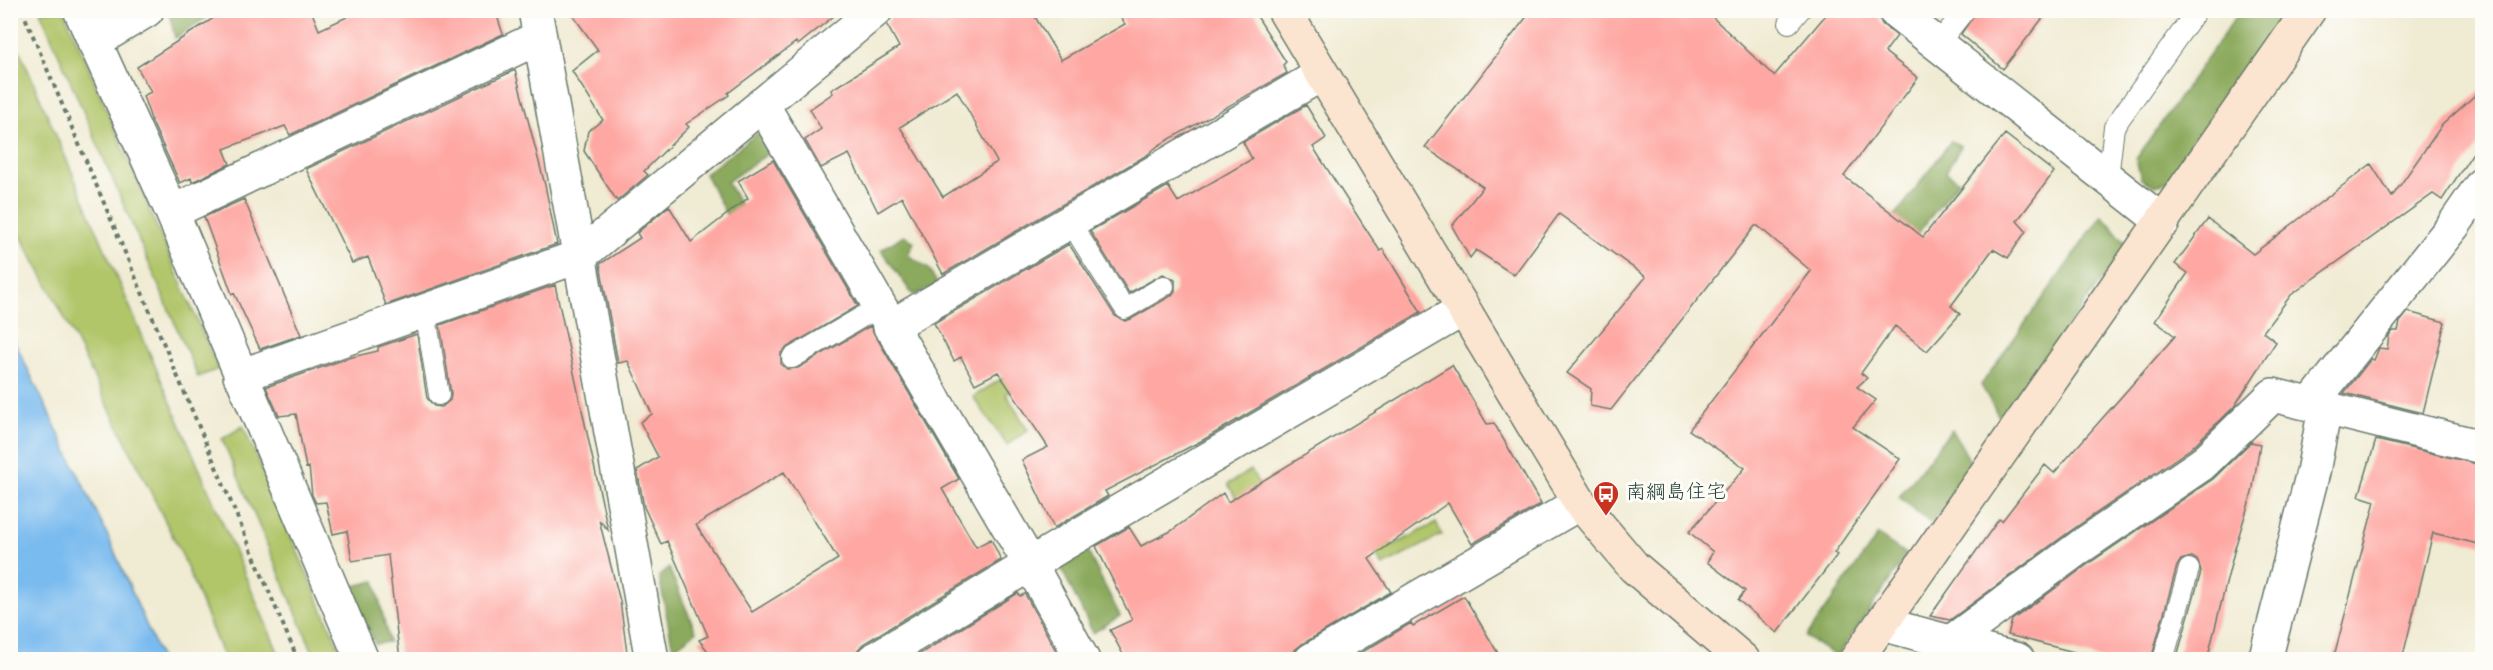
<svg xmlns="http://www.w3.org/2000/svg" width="2493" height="670" font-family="Dekko,'Klee One',sans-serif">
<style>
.green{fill:#b1c569;stroke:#68814e;stroke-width:1.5}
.forest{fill:#8caa5d;stroke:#567448;stroke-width:1.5}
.water{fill:#7abbef;stroke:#4c7c92;stroke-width:1.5}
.building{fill:#fea7a3;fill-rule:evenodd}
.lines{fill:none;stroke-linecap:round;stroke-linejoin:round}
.lane-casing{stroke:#687a6c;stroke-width:22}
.street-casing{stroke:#687a6c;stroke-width:36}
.secondary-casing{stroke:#687a6c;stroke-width:36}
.path{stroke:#687a6c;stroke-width:4;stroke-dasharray:4.5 4.5;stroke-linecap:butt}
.lane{stroke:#fff;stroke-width:20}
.street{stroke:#fff;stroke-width:33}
.secondary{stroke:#fce5d0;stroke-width:33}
.labels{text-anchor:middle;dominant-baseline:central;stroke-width:6;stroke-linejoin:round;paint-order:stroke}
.poi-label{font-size:20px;fill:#1f3d34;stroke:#fdfcf7;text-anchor:start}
</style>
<rect width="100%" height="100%" fill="#fdfcf7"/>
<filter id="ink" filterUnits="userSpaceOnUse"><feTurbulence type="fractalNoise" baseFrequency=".0167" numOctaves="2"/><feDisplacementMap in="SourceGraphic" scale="12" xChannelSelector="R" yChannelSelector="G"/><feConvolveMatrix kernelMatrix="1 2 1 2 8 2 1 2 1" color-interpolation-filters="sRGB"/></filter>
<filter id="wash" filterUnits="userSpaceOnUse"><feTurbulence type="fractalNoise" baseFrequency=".008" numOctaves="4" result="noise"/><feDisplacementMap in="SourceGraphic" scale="24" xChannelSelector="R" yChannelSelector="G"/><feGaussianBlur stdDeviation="1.35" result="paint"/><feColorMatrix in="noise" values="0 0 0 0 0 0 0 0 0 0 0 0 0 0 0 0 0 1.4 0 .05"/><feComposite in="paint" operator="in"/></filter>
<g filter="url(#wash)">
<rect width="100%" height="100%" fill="#f0ebd3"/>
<!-- green -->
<path class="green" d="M40 11H64L218 369 198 377Z
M10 28 281 659H224L182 555 55 299 11 218Z
M1032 359 1039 367 1006 394 1028 430 1007 445 973 397Z
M243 426 344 659H316L222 439Z
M1251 470 1274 511 1251 525 1228 484Z
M1363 504 1392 546 1436 523 1442 535 1383 566 1350 511Z"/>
<!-- forest -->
<path class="forest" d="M172 10 204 11 206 18 175 38 169 13Z
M2240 11H2288L2169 182 2155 186 2141 179 2136 159Z
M759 132 773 150 727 182 764 246 737 235 705 174Z
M1951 141 1961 146 1946 172 1959 181 1867 298 1846 282Z
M2102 215 2127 245 2001 420 1981 385Z
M904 235 914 242 908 255 929 269 938 285 913 295 881 250Z
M1952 429 1972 465 1931 524 1899 497Z
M1878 535 1907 555 1837 657 1806 637Z
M1086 548 1120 616 1093 633 1061 568Z
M669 568 696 632 673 649 659 576Z
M375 581 389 642 375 644 350 587Z"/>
<!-- water -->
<path class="water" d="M10 332 106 532 161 659H11Z"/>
<g id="blocks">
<!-- building -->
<path class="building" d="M226 10H311L319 30 362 10H495L503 34 290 135 285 126 224 149 230 164 192 182 191 178 180 183 152 122 143 96 151 92 137 67Z
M569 10H841L798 45 796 42 728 93 729 95 686 124 689 127 644 171 648 175 617 201 584 151 588 131 603 120 572 71 598 50Z
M894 10H1031L1061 60 1125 24 1115 10H1253L1286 62 1283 65 1287 73 1159 145 1147 155 943 274 902 197 878 212 849 154 821 168 805 140 821 129 810 109 833 93 831 90 899 47 887 25ZM957 91 997 162 943 197 900 127Z
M1532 10H1705L1774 76 1830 10H1876L1882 24 1897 36 1885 52 1918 78 1844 176 1923 237 2005 134 2054 172 2017 221 2026 231 2008 258 1993 249 1951 306 1960 314 1927 351 1895 326 1861 373 1867 378 1857 387 1876 400 1853 427 1900 459 1834 553 1837 555 1777 633 1738 600 1745 591 1707 562 1713 552 1689 532 1745 468 1689 430 1811 271 1758 226H1755L1611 410 1590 406 1591 389 1567 373 1646 277 1559 214 1514 275 1476 250 1470 258 1452 226 1483 187 1425 147Z
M1977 10H2049L2003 69 1961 34Z
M515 70 545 185 557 244 386 305 368 257 352 263 306 169Z
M2482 89V139L2442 200 2433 194 2291 295 2263 332 2276 342 2234 407 2190 449 2069 532 1950 620 1930 616 1999 519 2002 521 2045 465 2054 473 2175 336 2155 321 2188 273 2175 264 2208 219 2253 254 2371 164 2392 197 2442 125Z
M1306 105 1326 138 1313 147 1380 251 1383 249 1421 312 1203 440 1105 491 1108 496 1054 528 1022 460 1048 447 998 372 975 384 961 357 954 361 934 323 1069 244 1115 316 1125 321 1131 319 1171 296 1175 291V280L1163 274 1129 293 1090 231 1168 186 1178 202 1252 159 1243 142Z
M773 160 858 306 786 348 781 353V364L787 369 798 368 870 326 959 479 942 489 976 547 991 539 1001 560 863 644 857 651 854 660H715L699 640 708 636 667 541 661 544 644 507 637 470 658 457 640 422 652 414 628 361 618 363 600 264 640 238 637 233 669 206 691 242 748 198 738 181ZM784 472 838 559 752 612 696 525Z
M244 199 301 335 260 349 234 293 232 294 204 217Z
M555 285 608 530 599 520 620 601 628 660H400L388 555 352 561 347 531 333 534 326 502 316 503 312 495 309 467 306 468 296 414 279 416 266 387 348 358 378 351V347L417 334 427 398 434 406 442 407 450 400 451 394 440 325Z
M2408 312 2445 322 2423 413 2344 393 2371 359 2374 360 2379 348 2387 349 2389 336 2393 331H2398L2400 322Z
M1452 365 1487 424 1494 423 1541 504 1472 544 1448 503 1369 559 1391 592 1302 644 1295 650 1292 660H1126L1110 630 1132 620 1096 546 1129 527 1141 546 1171 531 1223 493 1228 502Z
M2376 440 2482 465V545L2433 533 2402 660H2333L2375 501 2359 496Z
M2251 442 2260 444 2252 493 2235 548 2207 660H2176L2201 572 2198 561 2192 557 2181 560 2177 566 2151 660H2105L2008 635 2012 620 2091 562 2213 479Z
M1018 593 1020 596 1025 594 1061 660H910Z
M1464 596 1502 660H1349L1411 623 1413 626Z"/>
</g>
</g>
<g filter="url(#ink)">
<use href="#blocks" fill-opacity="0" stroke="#687a6c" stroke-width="1.5"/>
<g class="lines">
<!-- lane casing -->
<g class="lane-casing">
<path id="lane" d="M1789 23 1800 10
M1938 44 1965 10
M2108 178 2114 127 2197 10
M1070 222 1125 309 1164 286
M425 311 439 395
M792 358 879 307
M2163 660 2189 569"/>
</g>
<!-- street casing -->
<g class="street-casing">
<path id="street" d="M80 10 172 212 362 660
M535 10 652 660
M1894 10 2163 222
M94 42 147 10
M762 104 1030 564 1083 660
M172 212 540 37
M890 327 1322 74
M240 376 580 256 876 10
M2311 404 2453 226 2482 184
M1882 624 2018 660
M1951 642 2080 547 2202 464 2273 395 2482 447
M873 660 1060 546 1462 310
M1311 660 1580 503
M2265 660 2313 472 2325 408"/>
</g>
<!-- secondary casing -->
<g class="secondary-casing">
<path id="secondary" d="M1284 10 1580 503 1634 567 1743 660
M1856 660 2309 10"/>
</g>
<!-- path -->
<path class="path" d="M22 10 298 660"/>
<!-- lane -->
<use href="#lane" class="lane"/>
<!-- street -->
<use href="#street" class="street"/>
<!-- secondary -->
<use href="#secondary" class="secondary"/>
</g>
</g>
<!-- icons -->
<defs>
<g id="bus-pin" transform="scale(1.35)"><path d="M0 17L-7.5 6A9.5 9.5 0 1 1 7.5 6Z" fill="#c8321e" stroke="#fdfcf7"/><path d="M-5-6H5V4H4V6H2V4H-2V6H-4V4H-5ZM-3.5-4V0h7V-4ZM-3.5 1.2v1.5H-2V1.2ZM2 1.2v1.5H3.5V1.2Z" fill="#fff"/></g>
</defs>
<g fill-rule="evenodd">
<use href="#bus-pin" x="1606" y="494"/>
</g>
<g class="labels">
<!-- poi labels -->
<g class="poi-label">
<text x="1626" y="494">南綱島住宅</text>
</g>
</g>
<!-- margin -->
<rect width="2493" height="670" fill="none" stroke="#fdfcf7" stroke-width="36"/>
</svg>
